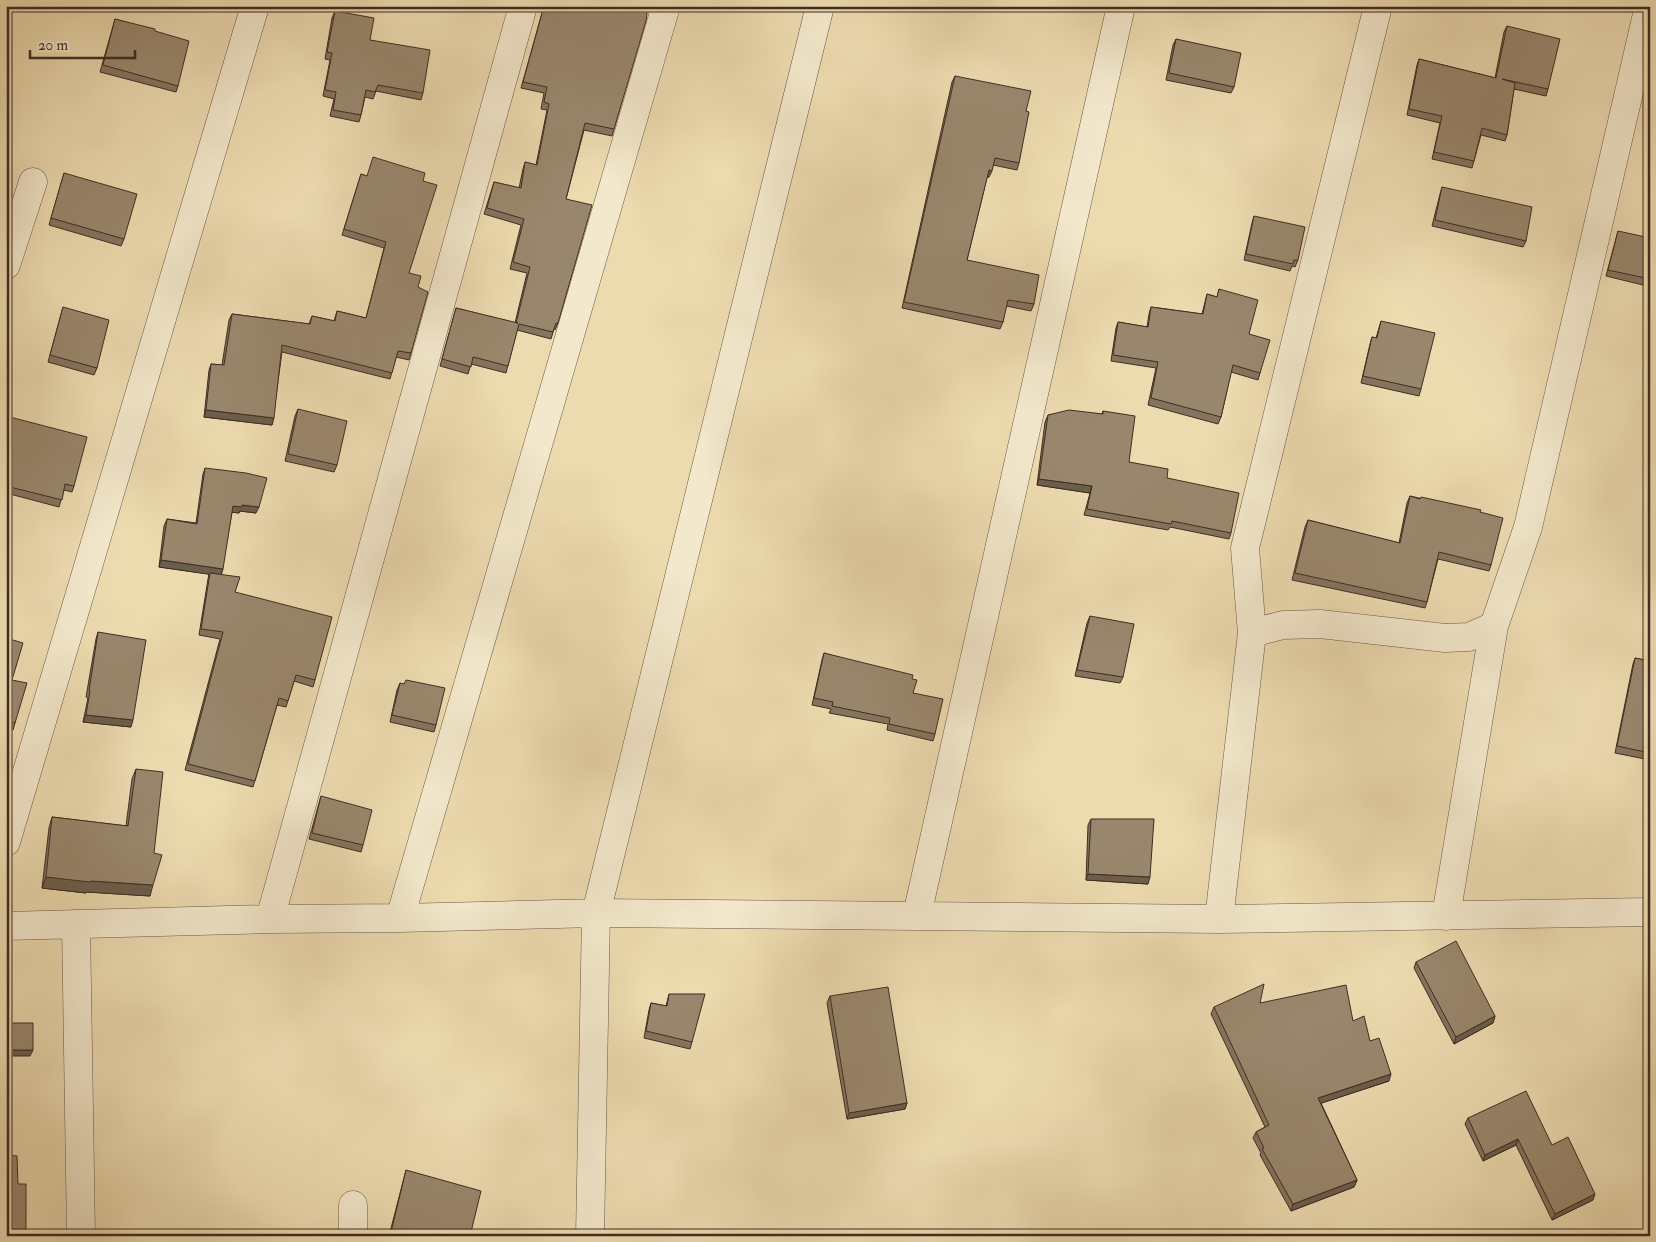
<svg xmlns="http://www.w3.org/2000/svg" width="1656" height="1242" font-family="'IM FELL Double Pica',serif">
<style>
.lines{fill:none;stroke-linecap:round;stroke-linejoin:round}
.minor-casing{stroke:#6a5847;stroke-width:29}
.minor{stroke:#f3e8cc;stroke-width:28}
.wall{fill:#84745e;stroke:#3f2d24}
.shaded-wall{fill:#6b5e4c;stroke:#3f2d24}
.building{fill:#99876d;stroke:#3f2d24}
</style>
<rect width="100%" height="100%" fill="#eddbb0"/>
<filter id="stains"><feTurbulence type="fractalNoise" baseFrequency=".004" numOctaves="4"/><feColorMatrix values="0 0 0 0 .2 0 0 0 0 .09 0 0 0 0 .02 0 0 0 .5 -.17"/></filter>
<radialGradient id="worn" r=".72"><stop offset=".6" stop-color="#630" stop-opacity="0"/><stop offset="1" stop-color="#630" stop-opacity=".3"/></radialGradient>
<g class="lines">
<!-- minor casing -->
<g class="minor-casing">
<path id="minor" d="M6 265 33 182
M1252 633 1283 625 1320 624 1445 638 1469 637 1494 626 1528 527 1649 6
M6 842 255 6
M917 915 1121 6
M1446 916 1494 626
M400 918 666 6
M270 919 523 6
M1219 919 1252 633 1245 548 1378 6
M76 924 81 1236
M6 926 270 919 400 918 596 913 1219 919 1650 912
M353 1236V1205
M590 1236 596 913 820 6"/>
</g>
<!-- minor -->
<use href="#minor" class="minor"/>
</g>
<!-- wall -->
<path class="wall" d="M466 6H486L485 10Z
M544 6H648L612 136 584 130 566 199 558 323 555 330 554 329 551 339 517 330 506 373 471 364 468 374 440 366 456 308 515 323 527 273 510 269 521 225 484 214 494 182 519 188 523 169 525 162 536 165 547 110 541 109 544 93 521 88Z
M335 11 370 40 423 93 421 100 376 91 373 99 365 97 361 115 359 122 330 116 334 99 323 96 330 60 325 59 332 18Z
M115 19 155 31 178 86 176 92 100 72Z
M1507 26 1548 89 1546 96 1514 89 1507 135 1505 141 1481 135 1472 168 1432 159 1440 123 1407 115 1417 65 1419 59 1495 78 1504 32Z
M1176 39 1234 87 1231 93 1166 80 1173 45Z
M955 76 1026 111 1019 163 1017 170 993 165 989 177H987L967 260 1034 304 1031 311 1006 306 1003 322 1000 329 902 308 952 82Z
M64 173 124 239 121 246 49 225Z
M361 174 367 176 423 181 409 273 418 287 411 353 409 360 396 357 390 379 282 352 272 425 204 417 209 370 211 364 222 365 229 320 232 314 309 324 312 316 334 321 337 311 366 318 384 248 342 235Z
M1442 187 1526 241 1523 247 1432 226 1440 194Z
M1254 216 1298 260 1295 267 1292 266 1290 271 1244 260 1252 223Z
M1618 231 1650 280 1647 286 1606 276Z
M1219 289 1249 334 1260 373 1258 380 1231 372 1221 417 1218 424 1148 405 1156 368 1111 361 1116 328 1118 322 1147 327 1149 314 1151 307 1202 314 1207 294 1217 297Z
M63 307 97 368 94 375 48 362Z
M1381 321 1421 389 1419 396 1361 383 1370 344 1372 337 1376 338Z
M298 409 337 465 334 472 285 461 295 416Z
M1103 411 1129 462 1167 478 1231 533 1229 539 1170 527 1168 530 1084 515 1090 493 1037 485 1045 422 1048 415 1102 414Z
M6 416 74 486 72 492 64 490 59 507 6 493Z
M205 468 256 513 240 511 239 513 232 512 221 574 235 592 315 680 313 687 294 681 286 707 277 705 253 787 185 770 220 639 199 635 208 579 209 574 159 567 164 526 167 519 196 523 203 474Z
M1410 496 1480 512 1491 565 1489 571 1438 559 1427 602 1425 608 1292 580 1305 527 1308 520 1399 543 1407 503Z
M1090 616 1123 677 1120 683 1075 676 1087 623Z
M98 632 131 727 83 722 88 698 86 697 96 639Z
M6 638 12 680 15 723 13 730 6 728Z
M824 653 912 679 913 693 935 734 933 741 887 730 888 724 829 713 831 709 812 705 822 660Z
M1635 658 1650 661V760L1615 753 1633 664Z
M400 683 436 725 434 732 390 722 397 690Z
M136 769 150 896 87 892 86 893 42 888 49 828 52 817 126 826 132 779Z
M321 796 363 845 361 852 309 839Z
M1091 819 1148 884 1086 880 1088 825Z
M1416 962 1495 1016 1493 1023 1454 1044 1414 968Z
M669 994 692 1042 690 1049 644 1038 649 1010 651 1003 666 1006Z
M830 996 907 1103 905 1109 847 1119 827 1003Z
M1260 1003 1353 1021 1370 1041 1389 1081 1321 1103 1357 1180 1354 1187 1291 1211 1260 1155 1261 1153 1253 1138 1256 1132 1265 1127 1211 1014 1214 1007Z
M1468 1118 1552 1145 1593 1200 1552 1220 1516 1145 1483 1161 1465 1124Z
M406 1170 470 1236H389Z"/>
<!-- shaded-wall -->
<path class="shaded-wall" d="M989 170 992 171 989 177H986Z
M206 410 274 418 272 425 204 417Z
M1039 479 1092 486 1090 493 1037 485Z
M242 505 259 507 256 513 240 511 239 513 230 512 233 506Z
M161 560 223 569 221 576 159 567Z
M86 715 133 720 131 727 83 722Z
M1088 874 1150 877 1148 884 1086 880Z
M46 877 91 881 153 885 150 896 87 892 86 893 42 888Z
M1495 1016 1493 1023 1454 1044 1456 1037Z
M6 1050H33L30 1056H6Z
M1391 1074 1389 1081 1316 1105 1318 1098Z
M907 1103 905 1109 847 1119 849 1113Z
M1518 1139 1516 1145 1483 1161 1485 1155Z
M1357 1180 1354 1187 1291 1211 1293 1204Z
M1595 1194 1593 1200 1552 1220 1555 1214Z"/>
<!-- building -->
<path class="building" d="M544 6H648L646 21 614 129 585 123 566 199 592 205 558 323H556L553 332 519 324 508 366 473 357 471 367 442 359 456 308 518 323H516L530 267 513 262 524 219 487 208 494 182 521 188 525 162 537 165 549 104 544 102 547 87 523 82Z
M335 11 374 18 370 40 430 50 423 93 378 85 375 92 366 90 361 115 333 110 336 92 325 90 332 53 327 52Z
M115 19 155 29V31L189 41 178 86 103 65Z
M1507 26 1560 39 1548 89 1502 79 1515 83 1507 135 1482 128 1474 161 1434 152 1442 116 1409 109 1419 59 1496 78Z
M1176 39 1241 53 1234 87 1169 73Z
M955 76 1031 91 1026 111 1029 112 1019 163 995 158 992 171 989 170 967 260 1039 275 1034 304 1008 300 1003 322 904 302Z
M373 157 425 173 423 181 437 185 409 273 421 276 418 287 428 292 411 353 398 351 392 373 282 345 274 418 206 410 211 364 224 365 232 314 310 324 312 316 335 321 337 311 366 318 386 242 344 229 361 174 367 176Z
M64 173 137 194 124 239 51 218Z
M1442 187 1532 207 1526 241 1435 220Z
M1254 216 1305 227 1298 260H1294L1293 264 1246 254Z
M1618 231 1650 238V279L1608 270Z
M1219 289 1258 300 1249 334 1270 340 1260 373 1233 365 1221 417 1151 398 1158 362 1113 355 1118 322 1148 327 1151 307 1203 314 1207 294 1217 297Z
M63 307 109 320 97 368 50 355Z
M1381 321 1435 333 1421 389 1363 376 1372 337 1377 338Z
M298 409 347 421 337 465 288 454Z
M1069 410 1103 414V411L1135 416 1129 462 1168 469 1167 478 1239 493 1231 533 1172 521 1171 524 1087 509 1092 486 1039 479 1048 415Z
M6 416 87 437 74 486 65 484 62 500 6 486Z
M205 468 246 473 267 478 259 507 242 505V507L233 506 223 569 161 560 167 519 197 524Z
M1410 496 1420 499 1421 497 1481 510 1480 512 1503 518 1491 565 1439 552 1427 602 1295 573 1308 520 1400 543Z
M210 573 240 577 235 592 332 617 315 680 296 675 288 701 279 698 255 781 188 764 223 632 201 629Z
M1090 616 1134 624 1123 677 1077 670Z
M98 632 146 640 133 720 86 715 90 691H89Z
M6 638 23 643 12 680 27 683 15 723 6 721Z
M824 653 913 675 912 679 917 680 913 693 943 699 935 734 889 724 890 718 832 706 833 702 814 698Z
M1635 658 1650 661V753L1617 746Z
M406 680 445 688 436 725 392 715 400 683 404 684Z
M136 769 163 772 154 853 162 855 153 885 91 881 90 882 46 877 52 817 128 826Z
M321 796 372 810 363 845 312 833Z
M1091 819H1154L1150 877 1088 874Z
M1456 941 1495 1016 1456 1037 1416 962Z
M1264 984 1260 1003 1346 985 1353 1021 1364 1016 1370 1041 1379 1038 1391 1074 1318 1098 1357 1180 1293 1204 1262 1149 1264 1148 1256 1132 1269 1125 1214 1007Z
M888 987 907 1103 849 1113 830 996Z
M669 994H705L692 1042 646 1031 651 1003 667 1006Z
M6 1023H33V1050H6Z
M1526 1091 1552 1145 1568 1137 1595 1194 1555 1214 1518 1139 1485 1155 1468 1118Z
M6 1155 17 1156 18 1184H26V1236H6Z
M406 1170 481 1191 470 1236H390Z"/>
<!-- margin -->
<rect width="1656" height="1242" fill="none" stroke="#eddbb0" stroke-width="25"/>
<rect x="8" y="8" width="1641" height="1227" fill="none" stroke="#3f2d24" stroke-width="2.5"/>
<rect x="12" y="12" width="1631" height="1217" fill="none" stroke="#3f2d24"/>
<!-- scale -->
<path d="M30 50v8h105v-8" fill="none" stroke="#3f2d24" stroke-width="2.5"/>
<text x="38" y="50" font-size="15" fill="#3f2d24" stroke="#f3e8cc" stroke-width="4" paint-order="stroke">20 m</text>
<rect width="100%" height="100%" filter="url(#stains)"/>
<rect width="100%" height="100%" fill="url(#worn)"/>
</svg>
